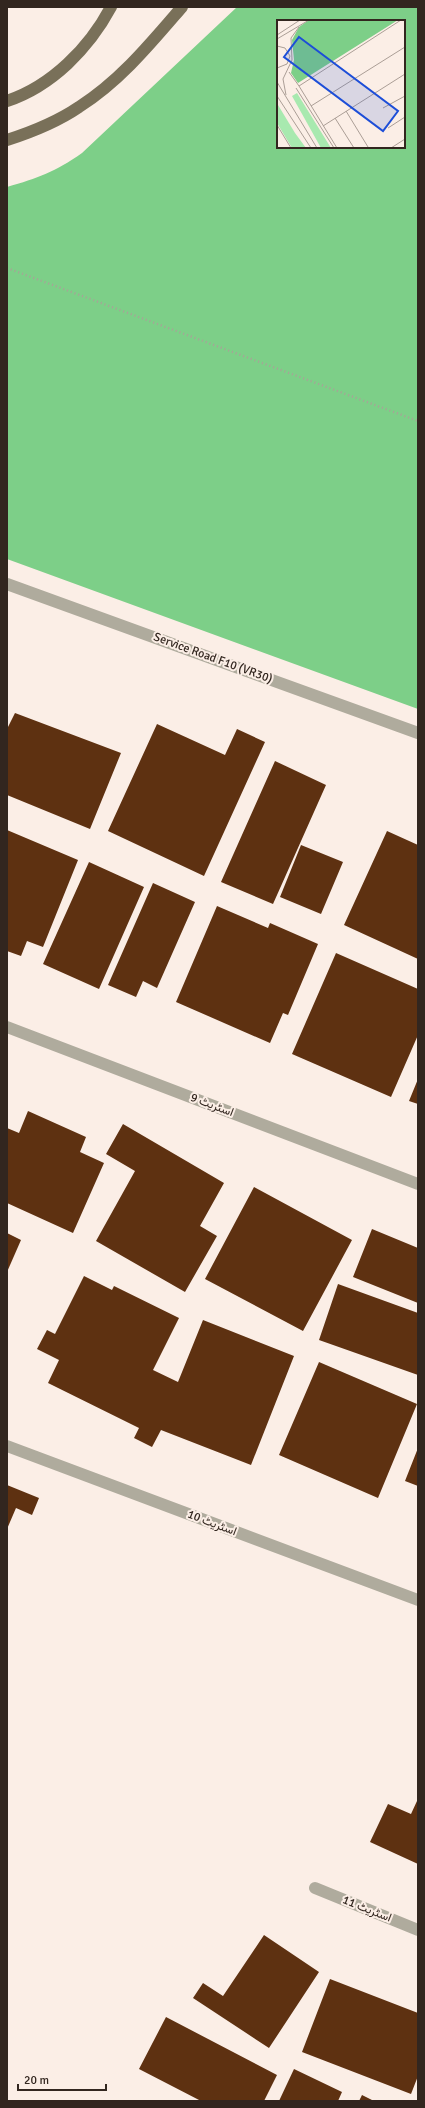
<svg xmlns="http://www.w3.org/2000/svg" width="425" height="2108" font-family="Signika,Vazirmatn,sans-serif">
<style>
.forest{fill:#7dcf88;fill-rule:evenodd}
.building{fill:#5e3111}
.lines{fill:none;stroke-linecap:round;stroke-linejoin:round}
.path{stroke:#ac9f98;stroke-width:2.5;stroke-dasharray:1 3;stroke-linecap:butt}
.street{stroke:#afab9d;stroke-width:12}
.primary{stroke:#797059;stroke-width:12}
.labels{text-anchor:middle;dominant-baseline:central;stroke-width:4;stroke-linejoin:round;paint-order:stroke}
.street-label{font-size:12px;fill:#32261f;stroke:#fbeee6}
.inset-road{fill:none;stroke:#ab9e96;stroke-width:1}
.view{fill:#1d4ed8;fill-opacity:0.15;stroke:#1d4ed8;stroke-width:2}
.inset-edge{fill:none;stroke:#32261f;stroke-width:2}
</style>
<rect width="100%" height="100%" fill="#fbeee6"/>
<!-- forest -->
<path class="forest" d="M237 7H418V709L7 559V187C38 178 55 172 82 153ZM278 21H404V147H278Z"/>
<!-- building -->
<path class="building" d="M15 713 121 753 90 829 7 795V729Z
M157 724 225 755 237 729 265 742 204 876 108 831Z
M275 761 326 785 273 904 221 882Z
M7 830 78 860 43 947 27 941 21 956 7 951Z
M387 831 418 845V959L344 925Z
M301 845 343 862 321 914 280 897Z
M89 862 144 887 99 989 43 964Z
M153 883 195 902 157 988 143 981 136 997 108 985Z
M217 906 268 928 270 923 318 944 288 1015 283 1013 270 1043 176 1002Z
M336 953 418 989V1035L391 1097 292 1054Z
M418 1079V1104L409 1101Z
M28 1111 86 1137 80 1152 104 1163 73 1233 7 1203V1128L19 1133Z
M123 1124 224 1183 200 1226 217 1236 185 1292 96 1241 135 1171 106 1154Z
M254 1187 352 1240 303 1331 205 1279Z
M372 1229 418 1248V1303L353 1277Z
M7 1233 21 1240 7 1272Z
M84 1276 112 1290 114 1286 179 1318 153 1370 178 1382 203 1320 294 1356 251 1465 161 1430 152 1447 134 1438 139 1428 48 1383 59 1360 37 1349 47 1330 55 1334Z
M338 1284 418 1313V1375L319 1340Z
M319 1362 417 1404 378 1498 279 1455Z
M418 1448V1486L405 1481Z
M7 1485 39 1498 32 1515 16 1508 7 1529Z
M417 1801 418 1802V1864L370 1842 388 1804 411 1814Z
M264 1935 319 1972 269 2048 193 1998 203 1983 223 1996Z
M330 1979 418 2013V2076L411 2094 302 2052Z
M166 2017 277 2075 264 2101H201L139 2069Z
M294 2069 342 2092 338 2101H279Z
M362 2095 374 2101H359Z"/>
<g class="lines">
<!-- path -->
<path class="path" d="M7 268 418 421"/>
<!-- street -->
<path class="street" d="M7 584 418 733
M7 1027 418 1184
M7 1446 418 1600
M315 1888 418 1930"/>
<!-- primary -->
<path class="primary" d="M7 101C52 86 89 48 111 7
M7 140C32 132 57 122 79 107 120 81 151 43 182 7"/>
</g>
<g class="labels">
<!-- street labels -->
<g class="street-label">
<text transform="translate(213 658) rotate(20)">Service Road F10 (VR30)</text>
<text transform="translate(212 1105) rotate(21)">اسٹریٹ 9</text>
<text transform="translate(212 1523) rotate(21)">اسٹریٹ 10</text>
<text transform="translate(367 1909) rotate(22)">اسٹریٹ 11</text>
</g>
</g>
<!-- overview -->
<g transform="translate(277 20)">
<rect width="128" height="128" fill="#fbeee6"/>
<path d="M20 73 54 128H44L15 76ZM1 85 18 113 29 128H15L0 103Z" fill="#a8e9af"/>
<path d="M32 0H121L21 63 14 53 17 40 15 20 22 7Z" fill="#7dcf88"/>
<path class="inset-road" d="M0 15 23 0M0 19 32 0M0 26 8 28 13 36 10 44 0 48M12 52 22 66M0 62 40 128M22 66 124 0M22 66 60 128M19 68 57 128M9 75 6 59 15 40 14 18 22 7M0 76 34 128M34 86 128 27M106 88 128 76M69 91 91 127M58 98 77 128M0 105 14 128M46 106 128 54M111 108 128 97M114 128 128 119"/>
<path class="view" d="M22 17 121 91 106 111 7 37Z"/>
<rect width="128" height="128" class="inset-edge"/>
</g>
<!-- border -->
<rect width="425" height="2108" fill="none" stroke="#32261f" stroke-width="16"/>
<!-- scale -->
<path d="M18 2084v6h88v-6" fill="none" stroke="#32261f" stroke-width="2"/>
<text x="24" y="2084" font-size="12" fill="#32261f" stroke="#fbeee6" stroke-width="3" paint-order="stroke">20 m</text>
</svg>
